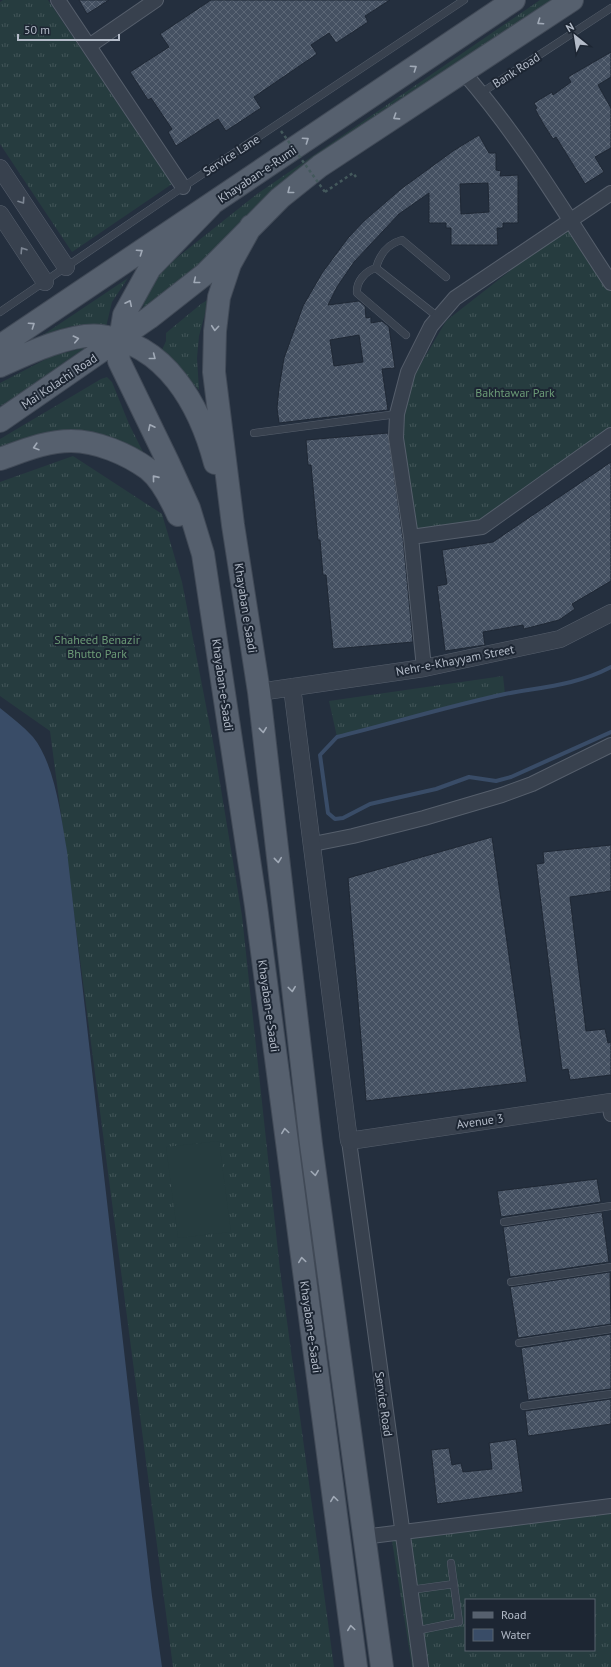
<svg xmlns="http://www.w3.org/2000/svg" width="611" height="1667" font-family="'PT Sans',sans-serif">
<style>
.grass{fill:url(#grass-tufts);fill-rule:evenodd}
.pitch{fill:#263c3f}
.water{fill:#394c67}
.lines{fill:none;stroke-linecap:round;stroke-linejoin:round}
.stream{stroke:#394c67;stroke-width:4}
.building{fill:url(#building-cross-hatch);stroke:#1f2835;fill-rule:evenodd}
.service-casing{stroke:#565f6c;stroke-width:8}
.minor-casing{stroke:#565f6c;stroke-width:16}
.tertiary-casing{stroke:#565f6c;stroke-width:18}
.primary-casing{stroke:#414a57;stroke-width:24}
.path{stroke:#44595c;stroke-width:2.5;stroke-dasharray:3 3;stroke-linecap:butt}
.service{stroke:#38414e;stroke-width:7}
.minor{stroke:#38414e;stroke-width:14}
.tertiary{stroke:#38414e;stroke-width:17}
.primary{stroke:#56606e;stroke-width:22}
.path-bridge{stroke:#44595c;stroke-width:2.5;stroke-dasharray:3 3;stroke-linecap:butt}
.oneway{stroke:#a1aab7}
.oneway2{stroke:#7c8592}
.labels{text-anchor:middle;dominant-baseline:central;stroke-width:4;stroke-linejoin:round;paint-order:stroke}
.street-label{font-size:12px;fill:#b4bcc9;stroke:#1d2633}
.park-label{font-size:12px;fill:#6b9a76;stroke:#1d2633}
</style>
<defs>
<pattern id="grass-tufts" width="24" height="20" patternUnits="userSpaceOnUse"><rect width="24" height="20" fill="#263c3f"/><path d="M3 7l-1-3M5 7V3M7 7l1-3M15 17l-1-3M17 17v-4M19 17l1-3" fill="none" stroke="#435659"/></pattern>
<pattern id="building-cross-hatch" width="8" height="8" patternUnits="userSpaceOnUse"><rect width="8" height="8" fill="#455162"/><path d="M0 0l8 8M0 8l8-8" fill="none" stroke="#5d6877"/></pattern>
</defs>
<rect width="100%" height="100%" fill="#242f3e"/>
<!-- grass -->
<path class="grass" d="M3 0H48L172 184 72 252 0 144V2Z
M540 0H553L218 246 163 297 142 311 148 288 169 264 257 194Z
M570 229 611 290V444L482 527 418 542 403 446V423L412 379 446 321 525 259Z
M128 278 112 302 106 327C76 322 64 327 37 339Z
M209 299 199 336 197 358 199 390 162 350 166 341V333L201 304Z
M86 347 10 401 0 406V383L52 356Z
M107 377 112 382 129 424 146 458 127 445 0 450V439L101 379Z
M73 456 162 514 182 582 214 747 242 916 280 1270 334 1667H173L50 731 0 696V482Z
M503 676 505 694 337 737 329 701Z
M611 1507V1667H412L392 1541ZM466 1600H594V1650H466Z"/>
<!-- pitch -->
<path class="pitch" d="M219 1141 231 1232 178 1238 166 1147Z"/>
<!-- water -->
<path class="water" d="M0 708C11 717 23 726 33 737 55 764 61 817 67 851L152 1596 162 1667H0Z"/>
<g class="lines">
<!-- stream -->
<path class="stream" d="M611 667C577 685 542 687 505 694 449 706 393 723 337 737L320 755 328 813 335 819 343 818 370 804 436 789 469 777 496 781 511 777 611 732"/>
</g>
<!-- building -->
<path class="building" d="M79 0H109L87 14Z
M211 0H390L365 16 368 22 336 43 329 33 311 45 317 54 254 97 261 108 226 131 218 119 176 146 168 132 172 129 151 98 148 100 130 72 169 47 160 34Z
M611 52V77L598 85 611 108V148L595 157 604 172 585 184 556 137 553 139 544 125 535 109 537 108 534 103 552 92 553 95 571 82 568 77Z
M479 135 489 153H496V170L501 171 500 176 518 175V223H503V228H497L498 245H451V228H446V223H429V193L399 214 354 262 337 287 328 305 359 301 365 306 366 318 371 317V323L382 321 389 327 395 368 382 369 388 410 279 423 277 408 279 388 284 358 303 306 322 273 348 238 364 221 401 189 453 151ZM488 183 489 212 461 214 460 184ZM359 335 363 362 334 366 330 340Z
M388 433 403 538 413 642 333 649 326 575H323L320 540H318L311 465H308L306 440Z
M611 462V581L572 604 575 609 559 620 524 629 523 625 483 632 485 645 445 651 437 586 447 584 442 550 493 542Z
M492 837 527 1082 366 1101 348 878Z
M611 845V891L570 897 586 1031 605 1029 608 1043 611 1042V1075L570 1080 568 1069 562 1070 536 864 544 863 543 852Z
M597 1179 601 1202 501 1217 497 1191Z
M602 1212 609 1262 510 1277 503 1227Z
M610 1272 611 1324 518 1338 510 1287Z
M611 1334V1389L528 1400 521 1348Z
M611 1399V1424L528 1436 525 1411Z
M516 1439 523 1492 437 1504 431 1450 449 1448 452 1465 461 1463 463 1472 492 1469 489 1443Z"/>
<g class="lines">
<!-- service casing -->
<g class="service-casing">
<path id="service" d="M481 93 611 8
M376 268C380 254 387 244 402 240L446 277
M0 312 183 187 464 0
M406 335 357 293C356 282 365 271 376 268L438 317
M254 433 397 414
M504 1222 611 1206
M511 1282 611 1267
M519 1343 611 1329
M524 1406 611 1394
M410 1590 454 1584
M415 1631 459 1622 451 1563"/>
</g>
<!-- minor casing -->
<g class="minor-casing">
<path id="minor" d="M58 0 183 187
M89 46 156 0
M464 73C520 137 564 212 611 283
M411 537 482 527 611 435
M424 668 411 537 396 438 397 414 408 372 431 326 455 298 611 193
M313 844 353 836 424 818 502 795 532 784 611 745
M609 1102 611 1114
M349 1141 421 1667
M363 1537 611 1506"/>
</g>
<!-- tertiary casing -->
<g class="tertiary-casing">
<path id="tertiary" d="M0 168 66 267
M0 214 45 282
M292 687 349 1141 611 1102
M259 692 424 668 560 639 611 613"/>
</g>
<!-- primary casing -->
<g class="primary-casing">
<path id="primary" d="M211 205 150 268 124 315 118 352 119 361 168 462 189 508 203 554 256 906 356 1667
M251 226 230 264 219 297 215 331 214 372 233 525 259 692 311 1144 382 1667
M0 346 514 0
M0 366C26 354 73 332 101 336 166 343 200 406 215 463
M0 421 149 318 205 274 280 198 320 166 572 0
M0 459C23 451 46 441 71 441 97 441 127 454 148 469 162 480 171 499 178 515"/>
</g>
<!-- path -->
<path class="path" d="M325 192 353 173 356 177"/>
<!-- service -->
<use href="#service" class="service"/>
<!-- minor -->
<use href="#minor" class="minor"/>
<!-- tertiary -->
<use href="#tertiary" class="tertiary"/>
<!-- primary -->
<use href="#primary" class="primary"/>
<!-- path-bridge -->
<path class="path-bridge" d="M281 131 325 192"/>
</g>
<!-- one-way arrows -->
<defs><path id="oneway-chevron" d="M-2-3.5L2.5 0L-2 3.5" fill="none" stroke-width="1.6" stroke-linecap="round" stroke-linejoin="round"/></defs>
<g class="oneway">
<use href="#oneway-chevron" transform="translate(540 22) rotate(146)"/>
<use href="#oneway-chevron" transform="translate(414 68) rotate(-34)"/>
<use href="#oneway-chevron" transform="translate(396 117) rotate(147)"/>
<use href="#oneway-chevron" transform="translate(306 140) rotate(-34)"/>
<use href="#oneway-chevron" transform="translate(290 191) rotate(142)"/>
<use href="#oneway-chevron" transform="translate(140 252) rotate(-34)"/>
<use href="#oneway-chevron" transform="translate(196 281) rotate(141)"/>
<use href="#oneway-chevron" transform="translate(129 303) rotate(-64)"/>
<use href="#oneway-chevron" transform="translate(32 325) rotate(-34)"/>
<use href="#oneway-chevron" transform="translate(215 328) rotate(95)"/>
<use href="#oneway-chevron" transform="translate(76 339) rotate(-13)"/>
<use href="#oneway-chevron" transform="translate(153 357) rotate(38)"/>
<use href="#oneway-chevron" transform="translate(151 427) rotate(-116)"/>
<use href="#oneway-chevron" transform="translate(36 447) rotate(163)"/>
<use href="#oneway-chevron" transform="translate(155 478) rotate(-129)"/>
<use href="#oneway-chevron" transform="translate(263 730) rotate(84)"/>
<use href="#oneway-chevron" transform="translate(278 860) rotate(84)"/>
<use href="#oneway-chevron" transform="translate(292 989) rotate(83)"/>
<use href="#oneway-chevron" transform="translate(285 1131) rotate(-98)"/>
<use href="#oneway-chevron" transform="translate(315 1173) rotate(82)"/>
<use href="#oneway-chevron" transform="translate(302 1260) rotate(-98)"/>
<use href="#oneway-chevron" transform="translate(334 1499) rotate(-98)"/>
<use href="#oneway-chevron" transform="translate(351 1628) rotate(-98)"/>
</g>
<g class="oneway2">
<use href="#oneway-chevron" transform="translate(22 201) rotate(56)"/>
<use href="#oneway-chevron" transform="translate(23 250) rotate(-123)"/>
</g>
<g class="labels">
<!-- street labels -->
<g class="street-label">
<text transform="translate(516 70) rotate(-33)">Bank Road</text>
<text transform="translate(231 155) rotate(-33)">Service Lane</text>
<text transform="translate(257 174) rotate(-34)">Khayaban-e-Rumi</text>
<text transform="translate(59 381) rotate(-34)">Mai Kolachi Road</text>
<text transform="translate(246 608) rotate(81)">Khayaban e Saadi</text>
<text transform="translate(455 660) rotate(-11)">Nehr-e-Khayyam Street</text>
<text transform="translate(223 685) rotate(82)">Khayaban-e-Saadi</text>
<text transform="translate(269 1006) rotate(82)">Khayaban-e-Saadi</text>
<text transform="translate(480 1121) rotate(-8)">Avenue 3</text>
<text transform="translate(311 1327) rotate(82)">Khayaban-e-Saadi</text>
<text transform="translate(384 1404) rotate(82)">Service Road</text>
</g>
<!-- park labels -->
<g class="park-label">
<text x="515" y="392">Bakhtawar Park</text>
<text x="97" y="639">Shaheed Benazir<tspan x="97" dy="14">Bhutto Park</tspan></text>
</g>
</g>
<!-- legend -->
<rect x="465" y="1599" width="130" height="52" fill="#1d2633" stroke="#59626f"/>
<rect x="473" y="1612" width="20" height="6" fill="#56606e" stroke="#59626f"/>
<text x="501" y="1619" font-size="12" fill="#b4bcc9">Road</text>
<rect x="473" y="1629" width="20" height="12" fill="#394c67" stroke="#59626f"/>
<text x="501" y="1639" font-size="12" fill="#b4bcc9">Water</text>
<!-- north arrow -->
<g transform="translate(575 36) rotate(330)" stroke="#1d2633" stroke-width="3" paint-order="stroke">
<path d="M0-3L7 15L0 10L-7 15Z" fill="#b4bcc9"/>
<text y="-6" font-size="11" font-weight="bold" text-anchor="middle" fill="#b4bcc9">N</text>
</g>
<!-- scale -->
<path d="M18 34v6h101v-6" fill="none" stroke="#b4bcc9" stroke-width="2"/>
<text x="24" y="34" font-size="12" fill="#b4bcc9" stroke="#1d2633" stroke-width="3" paint-order="stroke">50 m</text>
</svg>
